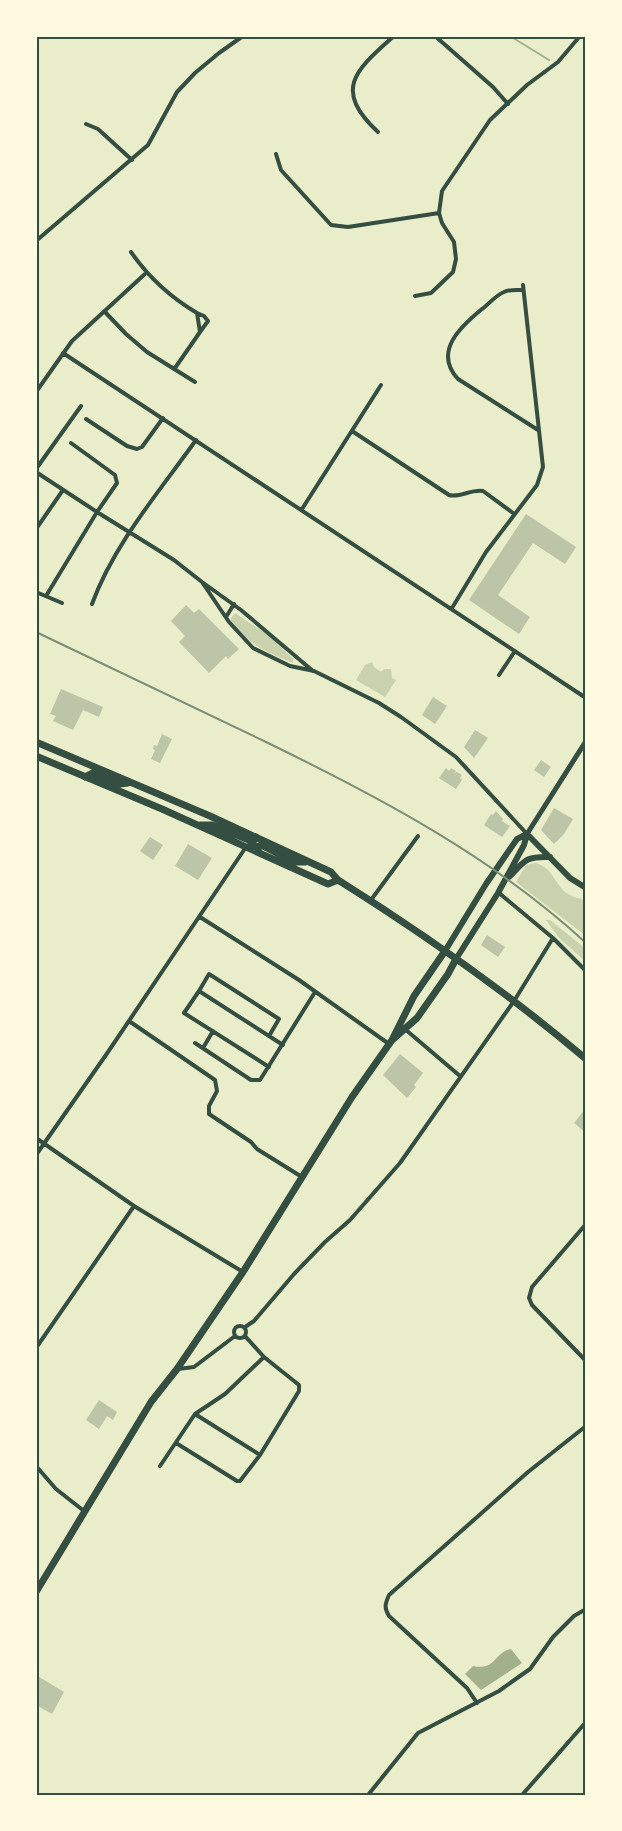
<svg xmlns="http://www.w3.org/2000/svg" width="622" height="1831" font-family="'PT Sans Narrow',sans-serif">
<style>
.green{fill:#cad2ad}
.water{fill:#a3b18a}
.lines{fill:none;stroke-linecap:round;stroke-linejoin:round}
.stream{stroke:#a3b18a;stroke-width:2}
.building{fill:#bcc5a7}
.minor{stroke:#344e41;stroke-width:4}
.tertiary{stroke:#344e41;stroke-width:5}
.secondary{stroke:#344e41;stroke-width:6}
.primary{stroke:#344e41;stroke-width:7}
.rail{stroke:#7c8e77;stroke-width:2}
.neatline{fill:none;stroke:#344e41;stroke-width:2}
</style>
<rect width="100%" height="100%" fill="#e9edc9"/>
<!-- green -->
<path class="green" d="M235 613 272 638 293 659V663C262 650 253 647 231 621V618Z
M372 662 374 667 381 672 384 669H391L392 678 396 680 385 697 356 680 365 665Z
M535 863C551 867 553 879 563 890 568 896 579 898 586 901V936L516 882 526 865Z
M546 920H550L586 949V962L558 937Z"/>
<!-- water -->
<path class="water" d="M511 1649 522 1663 481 1690 465 1674 473 1666C496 1671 493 1653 511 1649Z"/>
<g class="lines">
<!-- stream -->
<path class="stream" d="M510 36 549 60"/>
</g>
<!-- building -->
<path class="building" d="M526 514 576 547 565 564 533 543 498 595 530 617 519 634 469 600Z
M186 605 194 613 199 609 239 649 228 659 226 656 209 673 179 642 185 636 171 621Z
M61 689 103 707 99 717 83 710 73 730 53 721 56 716 50 714Z
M433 697 447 706 435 724 422 715Z
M475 730 488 738 474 758 464 747Z
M162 734 172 739 160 763 151 759 155 750 153 749 154 745 157 746Z
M541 760 551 767 544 777 534 770Z
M446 768 449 771 451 768 456 771 454 774 457 772 462 775 460 778 462 780 456 789 439 778Z
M554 808 573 819 564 834 554 844 541 830Z
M496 811 503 819 502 821 510 826 502 837 484 825 491 814 493 815Z
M150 837 163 845 153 860 140 851Z
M188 844 212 858 198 880 175 866Z
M487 935 505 947 498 957 481 945Z
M400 1054 423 1073 414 1085 416 1087 407 1098 383 1075Z
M586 1108V1133L574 1123Z
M99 1400 117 1412 113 1420 107 1416 99 1429 86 1420Z
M36 1675 64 1692 52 1714 36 1705Z"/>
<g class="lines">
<!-- minor -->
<path class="minor" d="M435 36 493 87 508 104
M86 124 98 129 132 160
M378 132C332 89 356 70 394 36
M276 154 281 170 331 225 348 227 439 213
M36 241 148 145 177 92 195 73 219 53 243 36
M131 252C149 278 170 297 197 313L200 332 175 368
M523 290C517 290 510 289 504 292 496 295 489 304 482 309 460 327 433 352 458 379L538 430
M415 296 431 293 453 272 456 259 454 242 442 223 439 213 442 191 490 120 527 85 558 62 580 36
M105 312 126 334 147 352 195 382
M197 313 204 316 208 321 200 332
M63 353 586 698
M36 392 72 341 146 273
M86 419 127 446 137 449 142 447 163 418
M352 431 449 495C460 498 471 489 483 491L513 513
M36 469 81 406
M36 472 97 512 174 560 202 582 241 610 313 671
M302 509 381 385
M36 529 63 490
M202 582 229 622 253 648 290 666 314 671 379 703 401 717 456 757 527 834
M36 592 62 603
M46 596 97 512 117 483 115 475 71 443
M92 604C114 544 159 492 196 440
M452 608 486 552 537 485 543 467 523 285
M226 617 234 604
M499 675 515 651
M499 893 553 938 586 971
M371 900 418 836
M200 917 299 980 389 1044
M199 991 184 1013 269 1067
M129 1021 215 1080 217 1091 209 1106V1114L251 1142 257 1149 302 1177
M406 1030 460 1076
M269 1036 279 1019 209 974 199 991 283 1045
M195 1043 251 1080H260L315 992
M203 1048 213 1031
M36 1138 134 1206 243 1272
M36 1155 108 1052 246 847
M586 1224 532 1287 529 1298 532 1305 586 1361
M234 1332a6 6 0 1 1 12 0a6 6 0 1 1-12 0Z
M245 1327 254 1321 294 1274 325 1242 350 1220 400 1163 514 1001 553 938
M36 1348 134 1206
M178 1369 194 1367 235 1336
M195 1414 260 1455
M176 1443 237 1481H240L260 1455 299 1391V1385L264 1357 245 1336
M36 1466 56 1489 84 1511
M160 1466 195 1414 225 1394 264 1357
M477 1703 467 1688 389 1616C384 1608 385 1604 389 1595L528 1472 586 1426
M368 1795 418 1733 499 1691 520 1676 530 1669 553 1637 574 1616 586 1609
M522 1795 586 1722"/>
<!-- tertiary -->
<path class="tertiary" d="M527 834 586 741"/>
<!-- secondary -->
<path class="secondary" d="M527 834 570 878 586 888
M509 877C525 861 525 856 550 857
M445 951 486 884 517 839 527 834
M456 959 498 893 524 845 527 834"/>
<!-- primary -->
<path class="primary" d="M36 742 210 816 331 872 338 880C424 934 508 993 586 1059
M36 756 162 809 328 884 338 880
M85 777 93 773 120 784 128 783
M200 825H212L249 840H254L256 837
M248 847 263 846 294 862H305
M393 1038 414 996 445 951
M36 1592 151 1402 177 1369 243 1272 352 1097 392 1040 417 1018 448 974 456 959"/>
<!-- rail -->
<path class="rail" d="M36 632C113 669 190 705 266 742 379 797 493 857 586 943"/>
</g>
<!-- border -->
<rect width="622" height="1831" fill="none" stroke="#fefae0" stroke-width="75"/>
<rect x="38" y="38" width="546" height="1756" class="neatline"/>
</svg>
